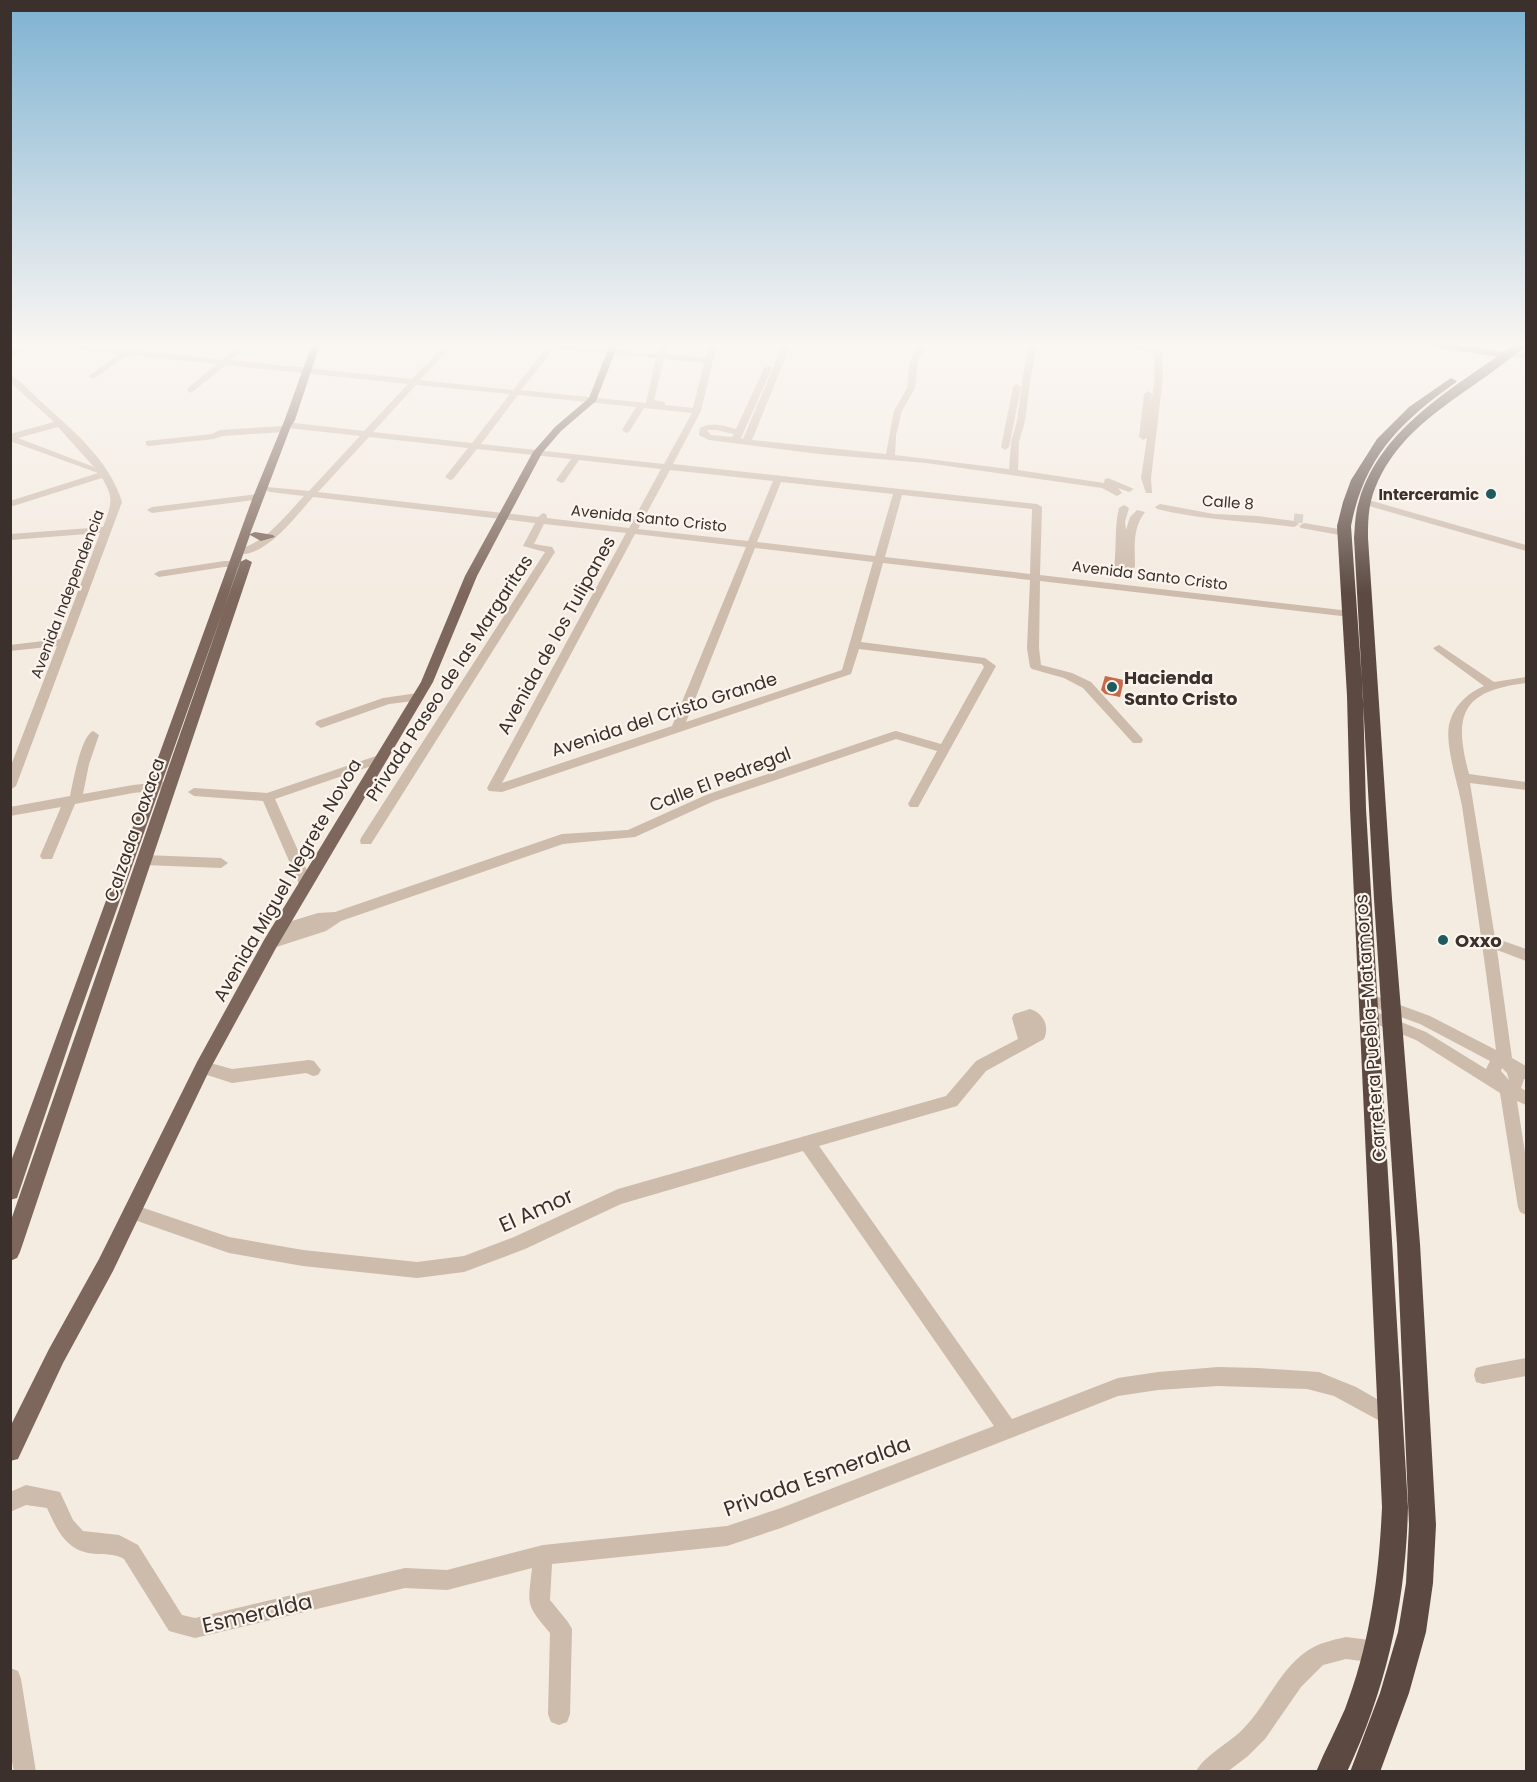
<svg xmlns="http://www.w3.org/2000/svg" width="1537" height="1782" font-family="Poppins,sans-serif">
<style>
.building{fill:#c8694b}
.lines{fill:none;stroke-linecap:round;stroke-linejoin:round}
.minor-tunnel{stroke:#cfc6bd;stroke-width:9;stroke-dasharray:9 4.5;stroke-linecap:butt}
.minor{fill:#cdbbac;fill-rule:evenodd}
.major{fill:#7d675c;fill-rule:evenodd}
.highway{fill:#5c4a42;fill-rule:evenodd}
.poi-dot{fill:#1f5a5e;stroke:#fbf5ee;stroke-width:2}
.labels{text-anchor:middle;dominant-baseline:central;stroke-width:4.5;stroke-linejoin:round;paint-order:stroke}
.far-poi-label{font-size:15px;font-weight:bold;fill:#3b302b;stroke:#fbf5ee;text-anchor:end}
.far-street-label{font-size:15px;fill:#3b302b;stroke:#fbf5ee}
.street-label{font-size:18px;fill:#3b302b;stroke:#fbf5ee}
.poi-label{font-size:18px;font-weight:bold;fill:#3b302b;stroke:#fbf5ee;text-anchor:start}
.near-street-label{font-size:21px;fill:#3b302b;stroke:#fbf5ee}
</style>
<rect width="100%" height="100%" fill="#f4ebe1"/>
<!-- building -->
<path class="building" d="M1105 676 1124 680 1120 697 1105 694 1101 690Z"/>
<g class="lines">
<!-- minor-tunnel -->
<path class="minor-tunnel" d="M1294 518 1304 519"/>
<!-- minor -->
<path class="minor" d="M23 344H32L10 358V352Z
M44 344H70L124 349 130 347H133V350L222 360 240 344H249L231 360 412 379 445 344H453L420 380 513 390 546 348 527 344H557L657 354 660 344H668L665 354 706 358 709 344H717L701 411 673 464 1037 504 1042 507 1040 575 1350 611 1355 614 1350 617 1040 581 1039 648 1041 665 1072 673 1091 682 1141 737 1143 740 1141 743H1133L1083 688 1064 678 1032 669 1030 667 1027 648 1030 580 883 563 861 642 985 658 996 666 918 807H910L908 804 937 751 896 739 714 801 635 837 563 844 341 921 326 931 270 949 265 948 263 944 265 940 277 936 272 935 270 931 272 927 318 913 335 912 562 834 628 830 706 795 892 732 896 731 941 744 984 667 982 664 859 649 851 674 502 792 489 791 487 788 626 533 544 524 534 544 552 547 555 552 371 844H361L360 841 361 838 545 552 523 546 535 523 313 497C295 517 265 559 235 554V550C265 544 284 517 304 496L270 492 267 491V487L309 491 360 436 288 428 287 431 284 432 222 436 214 439 149 446 146 445V441L212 434 220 430 283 426V423L286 422 364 431 408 384 226 365 191 393 187 390 188 388 217 364 128 355 93 379 89 377 90 375 119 354 48 346ZM554 349 656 358 646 403 521 390ZM664 359 704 363 693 408 665 405V402L654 400ZM416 385 510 394 472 443 373 432ZM518 395 636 407 622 430 626 433 629 432 644 408 692 413 664 464 481 444ZM369 437 468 448 445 477 450 480 453 479 477 449 571 459 556 480 561 483 564 482 579 460 661 469 629 528 547 518 546 514 543 513 538 517 318 492ZM670 470 773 481 748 541 638 529ZM781 482 893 494 875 556 757 542ZM902 495 1032 509 1030 574 885 557ZM635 534 746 547 672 726 502 783ZM755 548 873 562 842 670 686 722Z
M783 344H791L752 440 886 454 894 411 907 388 910 361 919 344H927L918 361 915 388 902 411 896 435 895 455 1009 469 1011 442 1017 421 1023 375 1030 344H1038L1031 375 1025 421 1019 442 1018 470 1104 483 1105 479 1108 478 1134 489 1129 492 1118 488 1122 493 1117 496 1102 488 926 463 819 454 709 440 699 435 700 428C711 421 724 426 736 429L764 368 771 366 772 368 741 438 743 439ZM707 430H716L734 434 732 437 711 435Z
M1099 344H1135L1162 351 1163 377 1151 478 1152 493H1146L1141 478 1147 438 1143 440 1139 437 1144 394 1148 391 1152 394 1150 410 1155 377 1154 353 1134 349 1130 351Z
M1503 353 1526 354V358L1506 357H1503Z
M10 375C21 380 30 391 38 399 70 428 110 460 122 502L16 786 10 790V768L57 646 10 651V645L60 639 100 533 10 540V534L103 527C111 505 115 499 102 478L10 507V501L98 473 10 441V434L54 422 10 382ZM58 427 94 467 18 438Z
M1017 384 1021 387 1009 447 1005 450 1001 447 1013 387Z
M258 494 261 495V499L152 513 147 510 152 507Z
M1365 499 1526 545V551L1362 504V500Z
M1160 504 1214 514 1258 516 1294 521 1299 524 1294 527C1248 521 1202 520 1157 509L1155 507Z
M1124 505 1129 508 1125 522 1126 530 1130 517 1137 510 1145 512C1132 529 1135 547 1135 567L1124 573 1114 567C1117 547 1114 527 1119 508Z
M1304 523 1345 530 1350 533 1345 536 1301 528 1299 526Z
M224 561H245L250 564 245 567H224L159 577 154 574 159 571Z
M1439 645 1494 682 1526 677V683C1461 691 1453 715 1469 774L1526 782V790L1470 783 1495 938 1526 949V961L1497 950 1512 1058 1526 1066V1079H1524L1521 1088 1526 1091V1105L1517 1101 1526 1159V1215L1520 1212 1518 1207 1500 1093 1416 1040 1366 1020 1364 1016 1366 1012 1371 1010 1426 1032 1486 1069 1490 1061 1420 1024 1365 1004 1363 1000 1365 996 1370 994 1430 1016 1496 1050C1486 968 1474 887 1462 806 1458 784 1445 746 1449 725 1453 707 1467 693 1484 686L1435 650 1433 648ZM1502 1068 1507 1073 1509 1080 1501 1071Z
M418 693 422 694 424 697 422 700 389 704 321 728 315 724 317 721 383 698Z
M93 731 99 735 89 764 83 794 133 785 171 781 177 785 171 789 133 793 75 804 52 859H42L40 856 61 807 10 816V807L70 796C73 782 81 736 93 731Z
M382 754 386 755 388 758 386 761 275 799 313 884 306 889 299 884 263 801 194 796 188 792 194 788 267 793Z
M144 855 221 858 228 863 221 868 144 865 137 860Z
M1030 1009C1043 1013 1050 1026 1044 1039L986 1071 957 1106 819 1146 1012 1419 1118 1378 1158 1372 1218 1367 1258 1368 1319 1372 1356 1387 1396 1410 1398 1417 1396 1424 1389 1426 1334 1396 1307 1389 1218 1386 1158 1390 1118 1396 781 1528 727 1546 552 1564 550 1600 568 1622 572 1629 570 1714 567 1722 559 1725 551 1722 548 1714 550 1633C525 1603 528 1606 532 1568L447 1590 405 1588 195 1638 169 1631 124 1559C115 1554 106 1554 96 1554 67 1552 58 1532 47 1508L26 1505 10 1512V1492L26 1485 60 1492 73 1520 83 1531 119 1535 138 1545 182 1615 195 1618 405 1568 447 1570 543 1545 727 1526 781 1508 994 1426 803 1151 621 1204 525 1249 464 1272 417 1278 303 1266 229 1253 126 1217 124 1212 126 1207 132 1204 229 1237 303 1250 417 1262 464 1256 514 1237 618 1189 946 1096 976 1061 1018 1039 1012 1018 1014 1014Z
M309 1060 314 1061 321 1070 318 1075 313 1076 306 1073 232 1083 198 1072 195 1067 198 1062 203 1061 232 1069Z
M1526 1358V1376L1483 1384 1476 1382 1474 1375 1476 1368 1483 1366Z
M1346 1637 1378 1641 1386 1644 1389 1652 1386 1660 1378 1663 1346 1659 1323 1665 1301 1687 1265 1739 1248 1756 1227 1772H1196C1202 1757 1231 1742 1243 1729 1267 1705 1279 1670 1307 1651 1319 1643 1332 1640 1346 1637Z
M10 1668 18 1671 21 1679 36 1772H14L10 1751Z"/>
<!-- major -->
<path class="major" d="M312 344H320L295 420 291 426 250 534 255 532 273 535 275 537 261 541 250 535 73 1032 19 1192 17 1198 10 1200V1164L253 497 285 419Z
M610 344H618L596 401 561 431 542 453 477 576 433 682 276 948 209 1071 113 1271 63 1363 18 1459 10 1461V1427L49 1349 99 1259 197 1062 264 940 421 682 465 576 533 452 555 427 589 398Z
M1429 344H1450L1506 352 1510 355 1506 358 1433 347Z
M246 559 252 562 20 1252 17 1258 10 1261V1223L240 562Z"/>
<!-- highway -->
<path class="highway" d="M1515 344 1526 345C1471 395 1393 423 1371 501 1368 513 1368 526 1368 538L1392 899 1420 1244 1436 1525 1433 1583 1426 1632 1409 1693 1380 1772H1350L1380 1693 1398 1632 1406 1583 1409 1525 1397 1244 1374 899 1354 538C1355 526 1355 513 1359 501 1381 426 1456 387 1515 344Z
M1451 378 1457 381 1455 383C1400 422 1364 458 1351 526L1363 696 1366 809 1408 1507C1406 1600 1387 1687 1347 1772H1316C1325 1750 1336 1730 1345 1709 1370 1644 1379 1576 1382 1507L1350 809 1347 696 1337 526 1343 502 1351 480 1377 439 1409 407Z"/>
</g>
<!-- sky -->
<linearGradient id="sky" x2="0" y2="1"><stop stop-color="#7eb2d2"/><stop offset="0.58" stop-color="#faf6f2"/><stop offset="1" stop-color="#faf6f2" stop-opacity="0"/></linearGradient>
<rect width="1537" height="593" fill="url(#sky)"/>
<!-- markers -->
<g class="poi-dot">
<circle cx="1491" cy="494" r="6"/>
<circle cx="1112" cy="687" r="6"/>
<circle cx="1443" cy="940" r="6"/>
</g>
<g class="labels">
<!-- far-poi labels -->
<g class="far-poi-label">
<text x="1479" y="494">Interceramic</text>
</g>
<!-- far-street labels -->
<g class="far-street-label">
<text transform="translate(1228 502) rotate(4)">Calle 8</text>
<text transform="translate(649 518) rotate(6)">Avenida Santo Cristo</text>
<text transform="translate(1150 575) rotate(7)">Avenida Santo Cristo</text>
<text transform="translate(67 594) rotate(-69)">Avenida Independencia</text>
</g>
<!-- street labels -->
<g class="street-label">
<text transform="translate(556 635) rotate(-61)">Avenida de los Tulipanes</text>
<text transform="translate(449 678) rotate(-57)">Privada Paseo de las Margaritas</text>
<text transform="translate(664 714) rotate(-18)">Avenida del Cristo Grande</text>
<text transform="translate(720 779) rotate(-21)">Calle El Pedregal</text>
<text transform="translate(134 830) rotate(-71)">Calzada Oaxaca</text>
<text transform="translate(287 880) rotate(-60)">Avenida Miguel Negrete Novoa</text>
<text transform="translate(1370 1028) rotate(-94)">Carretera Puebla-Matamoros</text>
</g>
<!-- poi labels -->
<g class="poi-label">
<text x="1124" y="677">Hacienda<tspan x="1124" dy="21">Santo Cristo</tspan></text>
<text x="1455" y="940">Oxxo</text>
</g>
<!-- near-street labels -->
<g class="near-street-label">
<text transform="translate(536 1210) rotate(-24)">El Amor</text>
<text transform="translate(817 1476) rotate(-20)">Privada Esmeralda</text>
<text transform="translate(257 1613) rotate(-13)">Esmeralda</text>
</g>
</g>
<!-- border -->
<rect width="1537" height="1782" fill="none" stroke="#3b302b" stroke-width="24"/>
</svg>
